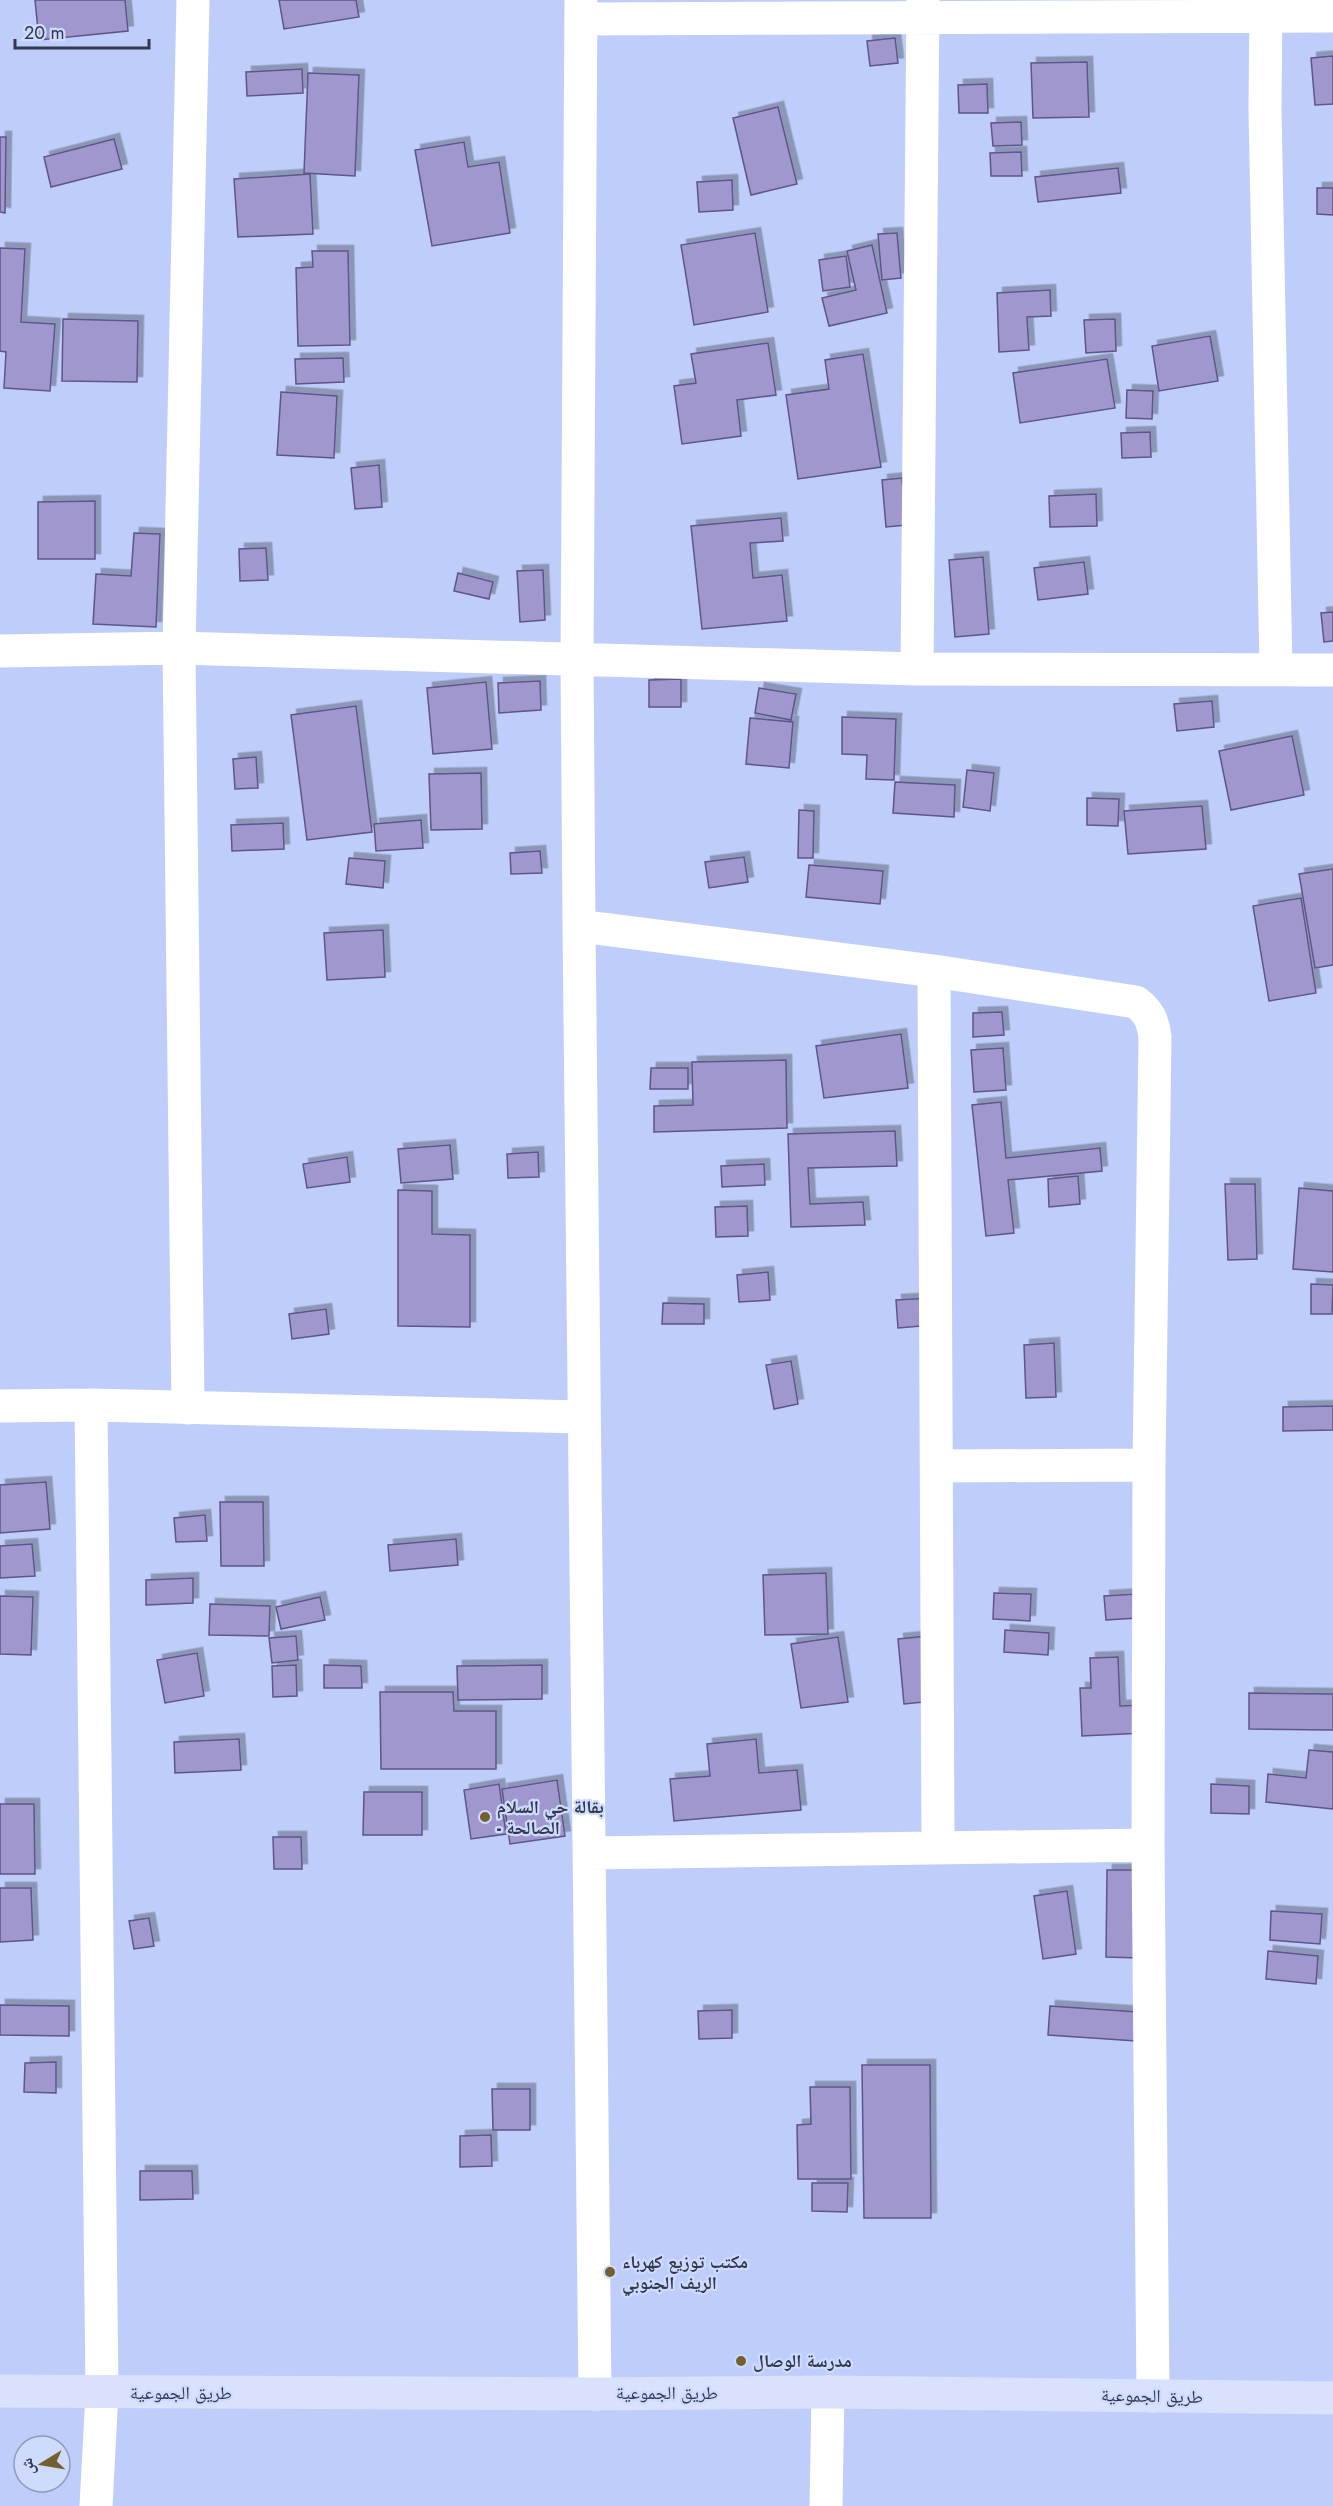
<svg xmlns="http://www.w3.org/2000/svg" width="1333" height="2506" font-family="Jost,'Noto Naskh Arabic',sans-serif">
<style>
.building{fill:#9f97ce;stroke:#5e5588;stroke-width:1.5;filter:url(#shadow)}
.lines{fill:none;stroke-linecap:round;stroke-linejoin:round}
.street{stroke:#fff;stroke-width:33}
.secondary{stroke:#d9e1fd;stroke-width:33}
.poi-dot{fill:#72612f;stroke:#cfdbfd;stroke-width:2}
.labels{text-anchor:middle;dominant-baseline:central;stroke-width:4.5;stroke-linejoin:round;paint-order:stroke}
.poi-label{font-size:18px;font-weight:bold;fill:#31384f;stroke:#cfdbfd;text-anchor:start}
.street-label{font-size:18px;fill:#31384f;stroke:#cfdbfd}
</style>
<defs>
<filter id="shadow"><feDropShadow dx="5.5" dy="-5.5" stdDeviation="0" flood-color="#0004"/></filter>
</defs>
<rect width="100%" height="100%" fill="#bfcdfa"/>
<!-- building -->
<path class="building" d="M35 0H125L128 31 39 40Z
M279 0H356L359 17 284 29Z
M895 38 898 63 870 66 867 41Z
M1333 56V104L1315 105 1311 58Z
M1087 62 1089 117 1033 118 1031 63Z
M302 69 303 93 247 96 246 72Z
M308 73 359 75 355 176 304 173Z
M987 84 988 113H959L958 85Z
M778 107 797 184 751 195 733 118Z
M1021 122 1022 145 993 146 991 123Z
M0 137H6L5 213 0 212Z
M114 139 122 169 51 187 44 157Z
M464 142 468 167 499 162 510 233 432 246 415 150Z
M1021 152 1022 176H991L990 153Z
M1118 168 1121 193 1038 202 1035 177Z
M310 174 313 234 238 237 234 179Z
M732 180 733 210 699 212 697 182Z
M1317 188H1333V215L1317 214Z
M755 233 768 312 694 325 681 245Z
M897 233 901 278 882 280 878 234Z
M872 245 887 313 829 326 822 298 856 290 847 251Z
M0 248 25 249 21 322 55 324 50 391 4 388 6 352 0 351Z
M312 251H348L350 345 298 346 296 268 313 267Z
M846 256 850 287 823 291 819 260Z
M1050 290 1051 316 1027 317 1029 350 999 352 997 293Z
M63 319 138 321 137 382 62 381Z
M1115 319 1116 351 1086 353 1084 320Z
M1210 336 1218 381 1159 391 1152 346Z
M768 343 776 395 737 400 741 436 682 444 674 386 696 383 691 354Z
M863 354 881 467 798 479 786 395 829 389 825 360Z
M343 358 344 382 296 384 295 359Z
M1107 359 1115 408 1020 423 1013 373Z
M1127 390 1153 391 1152 419 1126 418Z
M281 392 337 396 334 458 277 455Z
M1150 432 1151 457 1122 458 1121 433Z
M379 465 382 507 355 509 351 468Z
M902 478 906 525 886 527 882 480Z
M1096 494 1097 526 1050 527 1049 496Z
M95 501V559H38V502Z
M781 518 783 541 750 543 753 578 782 575 787 621 702 629 691 526Z
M134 533 160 534 156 627 93 624 96 574 131 576Z
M266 548 268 580 240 581 239 549Z
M983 557 989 634 955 637 949 560Z
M1084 562 1088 594 1038 600 1034 568Z
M543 570 545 620 520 622 517 571Z
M458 573 493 582 489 599 454 591Z
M1333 612V641L1324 642 1321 613Z
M681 679V707H649V680Z
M540 681 541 710 499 713 498 683Z
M486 682 492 749 433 754 427 688Z
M759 688 796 694 791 720 755 713Z
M1212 701 1214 727 1177 731 1174 704Z
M356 706 372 832 307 840 291 715Z
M842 717 896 719 894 780 866 779 867 755 842 754Z
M750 718 793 722 789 768 746 764Z
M1292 736 1304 795 1231 810 1219 751Z
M256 757 258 788 235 789 233 759Z
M967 770 994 773 990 811 963 807Z
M481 773 482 829 431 830 429 774Z
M895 782 955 785 954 817 893 813Z
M1087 798 1119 799 1118 826 1087 825Z
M1202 806 1206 849 1128 854 1124 811Z
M799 810 814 811 813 858H798Z
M421 820 423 848 376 851 374 824Z
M283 823 284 849 232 851 231 825Z
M540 851 542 873 511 874 510 853Z
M744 857 748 882 709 888 705 862Z
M349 858 385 861 383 888 346 884Z
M809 865 883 871 880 904 806 897Z
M1333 869V965L1315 968 1299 874Z
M1301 898 1316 993 1269 1001 1253 906Z
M383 930 385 977 327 980 324 933Z
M1002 1012 1004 1035 973 1037V1013Z
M901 1034 908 1088 824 1098 816 1046Z
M1003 1048 1006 1090 974 1092 971 1050Z
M786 1060 787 1128 654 1132V1106L693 1105 692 1062Z
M651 1068H688V1089H650Z
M1001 1102 1006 1158 1100 1148 1102 1171 1008 1180 1014 1233 986 1236 972 1105Z
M895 1131 897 1166 808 1168 810 1204 863 1202 865 1225 791 1227 788 1134Z
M450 1145 453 1179 401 1183 398 1149Z
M538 1152 539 1177 508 1178 507 1154Z
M347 1157 350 1182 307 1188 303 1164Z
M764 1164 765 1185 722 1187 721 1166Z
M1078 1176 1080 1204 1049 1207 1048 1179Z
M1225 1184H1255L1257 1259 1228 1260Z
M1299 1188 1333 1191V1272L1293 1269Z
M398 1190 432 1191V1234L470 1235V1327L398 1326Z
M747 1206 748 1236 716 1237 715 1207Z
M768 1272 770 1300 739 1302 737 1275Z
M1311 1284 1333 1285 1332 1314H1311Z
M930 1298 932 1325 898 1328 896 1300Z
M663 1303 704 1304V1324H662Z
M326 1309 329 1334 292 1339 289 1314Z
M1054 1343 1056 1397 1026 1398 1024 1345Z
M791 1361 798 1404 774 1409 766 1365Z
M1333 1406V1430L1283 1431V1407Z
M46 1482 50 1529 0 1533V1485Z
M220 1502H263L264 1566H221Z
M205 1515 207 1541 176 1542 174 1518Z
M456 1539 458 1565 390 1571 388 1545Z
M32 1544 35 1576 0 1578V1546Z
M826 1573 828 1634 765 1635 763 1575Z
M193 1578V1603L146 1605V1580Z
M994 1593 1031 1594 1030 1621 993 1619Z
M1136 1594 1138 1618 1106 1620 1104 1596Z
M0 1596 33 1597 31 1655 0 1654Z
M320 1597 325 1620 281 1629 276 1607Z
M210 1604 270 1606 269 1636 209 1635Z
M1005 1630 1049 1633 1048 1655 1004 1652Z
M296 1636 298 1660 272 1663 269 1638Z
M927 1636 933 1701 904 1704 898 1639Z
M838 1637 848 1702 801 1708 791 1644Z
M197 1653 204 1696 165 1703 157 1660Z
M1118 1657 1120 1706 1143 1705 1144 1733 1082 1736 1080 1688H1091L1090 1658Z
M296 1665 297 1696 273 1697 272 1666Z
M324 1665 361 1666 362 1688H324Z
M542 1665V1699L458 1700 457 1666Z
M380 1692H453L454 1711H496V1769H381Z
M1249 1693 1333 1694V1730L1249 1729Z
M239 1739 241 1770 175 1773 174 1742Z
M756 1739 759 1773 797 1770 801 1810 674 1821 670 1779 710 1776 707 1744Z
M1309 1750 1333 1752V1809L1266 1802 1268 1774 1306 1778Z
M557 1780 565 1836 510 1844 502 1789Z
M499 1784 506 1834 471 1839 464 1790Z
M1211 1784 1249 1786V1814L1211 1813Z
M364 1792H422V1835H363Z
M0 1804H34L35 1874H0Z
M273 1837H301L302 1869H274Z
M1107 1870H1139V1958L1106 1957Z
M0 1888H31L33 1940 0 1942Z
M1067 1891 1076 1954 1043 1959 1034 1896Z
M1271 1911 1322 1914 1320 1944 1270 1940Z
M149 1918 154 1946 134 1949 129 1921Z
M1268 1951 1318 1956 1316 1984 1266 1979Z
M0 2005 69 2006V2036L0 2035Z
M1050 2006 1138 2012 1136 2041 1048 2035Z
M732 2010V2038L699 2039 698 2011Z
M56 2062V2093L24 2092 25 2063Z
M862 2065H930L931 2218H864Z
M810 2087H850L851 2179H798L797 2125 811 2124Z
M492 2089H530V2130H493Z
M491 2135 492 2166 460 2167V2136Z
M140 2171H192L193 2199 140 2200Z
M812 2183H848L847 2212 812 2211Z"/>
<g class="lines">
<!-- street -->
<path class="street" d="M581 0 577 660 579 926 595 2394
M1266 0 1265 110 1276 669
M581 19 1333 16
M0 651 179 648 917 669 1333 670
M917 669 923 0
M579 926 934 971 1136 1002C1149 1012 1153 1021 1155 1037L1149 1465 1148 1845 1153 2396
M934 971 938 1847
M91 1405 102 2393 96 2506
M0 1406 91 1405 582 1417
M188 1408 179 648 193 0
M937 1466 1149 1465
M590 1853 1148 1845
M826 2506 828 2392"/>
<!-- secondary -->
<path class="secondary" d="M0 2391 595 2394 828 2392 1333 2398"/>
</g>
<!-- markers -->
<g class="poi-dot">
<circle cx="485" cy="1817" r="6"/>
<circle cx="610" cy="2272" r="6"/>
<circle cx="741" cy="2361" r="6"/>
</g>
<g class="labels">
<!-- poi labels -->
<g class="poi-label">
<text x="497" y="1807">بقالة حي السلام<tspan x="497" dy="21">- الصالحة</tspan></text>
<text x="622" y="2262">مكتب توزيع كهرباء<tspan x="622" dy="21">الريف الجنوبي</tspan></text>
<text x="753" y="2361">مدرسة الوصال</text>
</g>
<!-- street labels -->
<g class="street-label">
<text x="181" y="2393">طريق الجموعية</text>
<text x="667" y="2393">طريق الجموعية</text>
<text transform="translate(1152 2396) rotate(1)">طريق الجموعية</text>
</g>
</g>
<!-- north arrow -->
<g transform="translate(42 2464) rotate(259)"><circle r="28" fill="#cfdbfd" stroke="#909ab7" stroke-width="1.5"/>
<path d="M0-4.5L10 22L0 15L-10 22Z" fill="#72612f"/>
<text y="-9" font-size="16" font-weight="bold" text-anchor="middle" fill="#31384f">ش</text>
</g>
<!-- scale -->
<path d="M15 39v9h134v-9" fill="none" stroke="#31384f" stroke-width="3"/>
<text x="24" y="39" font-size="18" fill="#31384f" stroke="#cfdbfd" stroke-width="4.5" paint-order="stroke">20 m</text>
</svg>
